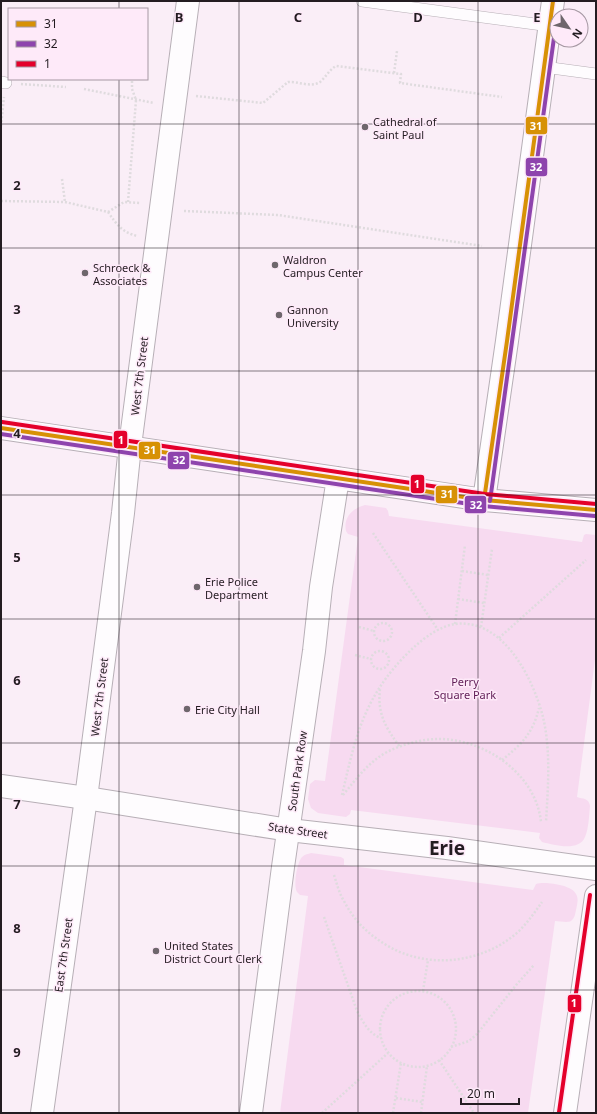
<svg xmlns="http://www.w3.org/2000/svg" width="597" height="1114" font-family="'Noto Sans',sans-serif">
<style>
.green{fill:#f7daf0}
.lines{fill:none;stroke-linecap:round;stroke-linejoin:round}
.lane-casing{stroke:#b7afb6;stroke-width:12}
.street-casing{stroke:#b7afb6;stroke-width:24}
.secondary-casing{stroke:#b7afb6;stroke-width:24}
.primary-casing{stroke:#b7afb6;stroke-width:24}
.path{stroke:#dfdbde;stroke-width:2.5;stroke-dasharray:2 2;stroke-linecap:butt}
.lane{stroke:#fefcfe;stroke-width:11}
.street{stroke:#fefcfe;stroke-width:22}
.secondary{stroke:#fefcfe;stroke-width:22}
.primary{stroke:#fefcfe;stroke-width:22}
.bus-1-casing{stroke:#feeaf9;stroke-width:7}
.bus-2-casing{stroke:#feeaf9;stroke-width:7}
.bus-3-casing{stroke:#feeaf9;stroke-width:7}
.bus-1{stroke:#d79105;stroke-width:4}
.bus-2{stroke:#8e44ad;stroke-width:4}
.bus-3{stroke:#e4002b;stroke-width:4}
.grid{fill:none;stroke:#231c21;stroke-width:1;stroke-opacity:0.55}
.poi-dot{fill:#6e666c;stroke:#feeaf9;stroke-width:1.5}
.labels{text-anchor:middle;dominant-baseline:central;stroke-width:3;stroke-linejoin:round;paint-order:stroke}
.poi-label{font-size:11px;fill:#231c21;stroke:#feeaf9;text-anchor:start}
.street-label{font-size:11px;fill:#231c21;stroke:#feeaf9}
.park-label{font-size:11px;fill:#5f1c55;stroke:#feeaf9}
.town-label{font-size:19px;font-weight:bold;fill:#231c21;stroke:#feeaf9}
.grid-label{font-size:13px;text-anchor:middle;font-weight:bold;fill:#231c21;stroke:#feeaf9;stroke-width:3;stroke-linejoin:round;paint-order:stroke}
.line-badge{stroke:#feeaf9;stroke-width:1.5}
.badge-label{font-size:11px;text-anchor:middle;font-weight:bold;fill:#fff}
</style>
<rect width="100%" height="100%" fill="#faeef7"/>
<!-- green -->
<path class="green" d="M365 505 386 508 388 511 389 516 582 542 584 535 586 534 596 535V652L577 797C583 799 589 798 590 806 589 815 589 828 585 837 579 852 554 845 542 842L539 838 540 833 351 810 350 814 346 817 318 813 311 808 308 799 310 784 315 780 325 781 358 537 348 534 346 531C343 517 353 508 365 505Z
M311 853 341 857 344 859V865L533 890 536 884C545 881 572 885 576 894 579 899 577 905 576 910 575 914 575 918 571 921 567 923 560 921 555 921L528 1113H280L308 896 300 895 297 892C293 886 297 862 302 857 305 854 308 854 311 853Z"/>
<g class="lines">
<!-- lane casing -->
<g class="lane-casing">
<path id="lane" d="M362 1 550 26
M544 67 596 74
M1 82 6 83"/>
</g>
<!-- street casing -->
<g class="street-casing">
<path id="street" d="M42 1113 86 798 123 513 130 446 188 1"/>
</g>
<!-- secondary casing -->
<g class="secondary-casing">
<path id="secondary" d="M1 428 484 500 596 510
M484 500 507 341 553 1
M251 1113 283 867 314 651 321 587 338 478
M565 1113 596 896"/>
</g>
<!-- primary casing -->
<g class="primary-casing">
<path id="primary" d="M1 786 86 798 289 830 447 848 596 869"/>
</g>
<!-- path -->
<path class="path" d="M394 73 397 51
M21 84 66 87
M84 89 154 103
M196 96 263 103 288 82C297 81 311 88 320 82 326 77 329 70 336 66L401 74 400 83 502 97
M1 126 4 97
M62 179 65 202
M1 201 65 202 108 212C117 225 122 232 137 236
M128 202 136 100 132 89V79
M184 211 278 215 482 246
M108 212 124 202 141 203
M373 533 438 630
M462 571 488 575
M458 599 484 603
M374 632a9 9 0 1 1 18 0a9 9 0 1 1-18 0Z
M455 624 465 545
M359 627 374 631
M481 627 492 549
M499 638 586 560
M371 660a9 9 0 1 1 18 0a9 9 0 1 1-18 0Z
M355 655 371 659
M380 689C377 714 386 728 400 747
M502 760C522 744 533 733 539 708
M342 795C351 757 358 720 380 687 394 665 427 628 455 624 503 618 533 678 543 717 551 751 548 788 546 822
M343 795C357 778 369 761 389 751 404 744 422 739 439 739 485 739 536 774 541 822
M334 875C337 884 339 893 344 901 354 921 369 935 388 946 429 970 484 963 519 931 528 922 535 912 542 902
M324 917 357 1011C363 1022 369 1034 381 1038
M423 991 428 960
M380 1029a38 38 0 1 1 76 0a38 38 0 1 1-76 0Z
M451 1047 469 1041 477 1034 517 984 534 965
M439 1060 474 1113
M396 1098 422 1102
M322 1113 388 1053
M393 1113 401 1063
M421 1113 427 1066"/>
<!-- lane -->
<use href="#lane" class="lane"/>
<!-- street -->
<use href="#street" class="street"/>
<!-- secondary -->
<use href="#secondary" class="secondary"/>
<!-- primary -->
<use href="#primary" class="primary"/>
<!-- bus-1 casing -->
<g class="bus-1-casing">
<path id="bus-1" d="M1 428 484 500 596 510
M484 500 507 341 553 1"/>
</g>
<!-- bus-2 casing -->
<g class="bus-2-casing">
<path id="bus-2" d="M1 434 483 506 595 516
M490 501 557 16"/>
</g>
<!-- bus-3 casing -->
<g class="bus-3-casing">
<path id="bus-3" d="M2 422 485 494 596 504
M559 1112 590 895"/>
</g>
<!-- bus-1 -->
<use href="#bus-1" class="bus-1"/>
<!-- bus-2 -->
<use href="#bus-2" class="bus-2"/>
<!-- bus-3 -->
<use href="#bus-3" class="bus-3"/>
</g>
<!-- grid -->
<path class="grid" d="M119 1V9M239 1V1113M358 1V1113M478 1V1113M119 79V1113M1 124H596M1 248H596M1 371H596M1 495H596M1 619H596M1 743H596M1 866H596M1 990H596"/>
<!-- markers -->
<g class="poi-dot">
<circle cx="365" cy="127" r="4"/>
<circle cx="275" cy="265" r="4"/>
<circle cx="85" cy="273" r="4"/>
<circle cx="279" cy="315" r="4"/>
<circle cx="197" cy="587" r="4"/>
<circle cx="187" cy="709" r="4"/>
<circle cx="156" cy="951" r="4"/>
</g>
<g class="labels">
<!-- poi labels -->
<g class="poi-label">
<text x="373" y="121">Cathedral of<tspan x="373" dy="13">Saint Paul</tspan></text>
<text x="283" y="259">Waldron<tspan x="283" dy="13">Campus Center</tspan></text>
<text x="93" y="267">Schroeck &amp;<tspan x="93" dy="13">Associates</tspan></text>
<text x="287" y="309">Gannon<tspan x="287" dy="13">University</tspan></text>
<text x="205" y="581">Erie Police<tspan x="205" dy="13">Department</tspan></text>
<text x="195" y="709">Erie City Hall</text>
<text x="164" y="945">United States<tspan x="164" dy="13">District Court Clerk</tspan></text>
</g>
<!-- street labels -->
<g class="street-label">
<text transform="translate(139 376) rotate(-83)">West 7th Street</text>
<text transform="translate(99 697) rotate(-83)">West 7th Street</text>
<text transform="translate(297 771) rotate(-82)">South Park Row</text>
<text transform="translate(298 830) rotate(8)">State Street</text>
<text transform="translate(63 955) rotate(-82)">East 7th Street</text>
</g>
<!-- park labels -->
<g class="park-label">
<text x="465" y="681">Perry<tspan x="465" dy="13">Square Park</tspan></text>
</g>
<!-- town labels -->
<g class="town-label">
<text x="447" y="848">Erie</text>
</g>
</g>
<g class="grid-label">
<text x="179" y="22">B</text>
<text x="298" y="22">C</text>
<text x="418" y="22">D</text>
<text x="537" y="22">E</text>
<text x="17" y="190">2</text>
<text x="17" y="314">3</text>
<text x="17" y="438">4</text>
<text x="17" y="562">5</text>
<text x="17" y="685">6</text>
<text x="17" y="809">7</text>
<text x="17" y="933">8</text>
<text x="17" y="1057">9</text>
</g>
<g class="line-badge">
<rect x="525" y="116" width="23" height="19" rx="4" fill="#d79105"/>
<rect x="525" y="157" width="23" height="20" rx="4" fill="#8e44ad"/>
<rect x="113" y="430" width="15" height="19" rx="4" fill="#e4002b"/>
<rect x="138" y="441" width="23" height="19" rx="4" fill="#d79105"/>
<rect x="167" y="451" width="23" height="19" rx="4" fill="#8e44ad"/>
<rect x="410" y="474" width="15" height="20" rx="4" fill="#e4002b"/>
<rect x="435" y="485" width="23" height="19" rx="4" fill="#d79105"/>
<rect x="464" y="495" width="23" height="19" rx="4" fill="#8e44ad"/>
<rect x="567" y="994" width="15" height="19" rx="4" fill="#e4002b"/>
</g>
<g class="badge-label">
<text x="536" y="130">31</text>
<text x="536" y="171">32</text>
<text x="121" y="444">1</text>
<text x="150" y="454">31</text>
<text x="179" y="464">32</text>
<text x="417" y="488">1</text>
<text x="447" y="498">31</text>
<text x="476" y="509">32</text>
<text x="574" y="1007">1</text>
</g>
<!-- border -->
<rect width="597" height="1114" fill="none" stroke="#231c21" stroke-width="4"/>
<!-- legend -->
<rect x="8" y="8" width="140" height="72" fill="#feeaf9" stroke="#a698a3"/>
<rect x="16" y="21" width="20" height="6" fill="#d79105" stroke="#a698a3"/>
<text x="44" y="28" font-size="12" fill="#231c21">31</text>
<rect x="16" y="41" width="20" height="6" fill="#8e44ad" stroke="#a698a3"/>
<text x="44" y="48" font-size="12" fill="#231c21">32</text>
<rect x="16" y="61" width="20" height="6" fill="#e4002b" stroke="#a698a3"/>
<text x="44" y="68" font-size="12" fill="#231c21">1</text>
<!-- north arrow -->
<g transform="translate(569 28) rotate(124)"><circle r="19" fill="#feeaf9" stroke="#a698a3"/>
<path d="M0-3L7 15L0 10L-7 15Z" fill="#6e666c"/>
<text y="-6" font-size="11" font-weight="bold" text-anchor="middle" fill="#231c21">N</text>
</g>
<!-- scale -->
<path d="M461 1098v6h58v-6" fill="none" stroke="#231c21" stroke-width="2"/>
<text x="467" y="1098" font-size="12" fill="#231c21" stroke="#feeaf9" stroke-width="3" paint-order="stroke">20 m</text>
</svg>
